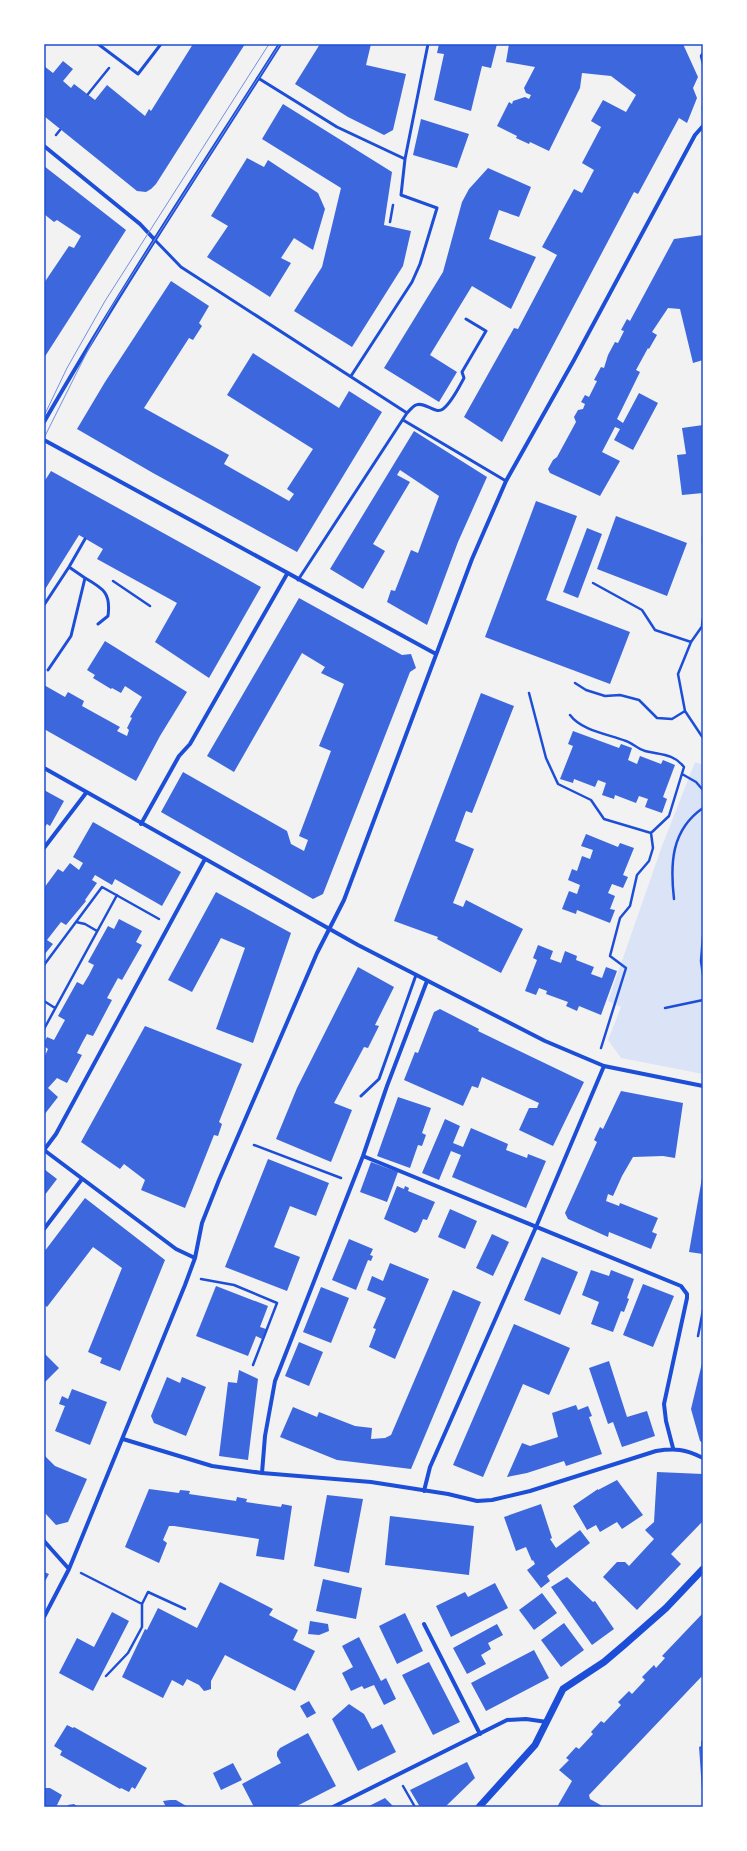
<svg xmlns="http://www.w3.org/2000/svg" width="747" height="1851" font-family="'Roboto Serif',serif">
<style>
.green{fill:#dbe4f7}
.building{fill:#3d67dc}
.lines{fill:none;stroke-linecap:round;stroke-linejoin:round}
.path{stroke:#1d4ed8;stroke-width:2.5}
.service{stroke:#1d4ed8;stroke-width:3}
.minor{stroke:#1d4ed8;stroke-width:4}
.tertiary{stroke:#1d4ed8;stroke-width:7}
.tram{stroke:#7290e2;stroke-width:1}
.neatline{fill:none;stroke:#1d4ed8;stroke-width:1.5}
</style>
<rect width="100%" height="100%" fill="#f2f2f2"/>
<!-- green -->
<path class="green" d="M695 762 703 765V1074L621 1058 608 1040 621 1007 608 1001 662 846Z"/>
<!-- building -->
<path class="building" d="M193 44H245L156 184 151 189 146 192 137 191 44 116V66L53 73 63 61 73 69 63 81 71 88 74 84 95 100 107 85 145 116 149 109 151 111Z
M320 44H371L366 65 406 74 393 130 384 135 348 117 295 84Z
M439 44H497L491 68 482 66 471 111 434 100 444 54 437 53Z
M509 44H683L698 77 693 88 697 98 687 123 679 118 638 194 634 192 502 442 464 417 514 328 518 329 557 255 542 247 574 189 582 193 594 170 582 163 601 127 591 121 603 100 626 112 636 95 611 76 582 73 580 88 549 151 530 142 529 144 516 138 517 136 497 126 509 102 512 104 513 101 525 97 529 99 531 95 526 93 524 88 535 67 506 62Z
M283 104 392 172 384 225 411 231 403 266 352 347 294 311 322 267 341 188 262 139Z
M421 119 469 134 457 168 413 155Z
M247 158 264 167 268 160 318 193 325 209 313 250 294 238 281 258 291 263 270 297 207 257 228 226 211 216Z
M44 166 126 230 44 358V283L69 246 74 248 81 236 57 220 54 222 44 214Z
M488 168 531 187 519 217 499 210 489 239 536 257 511 309 472 286 430 355 457 372 439 402 384 368 443 272 462 202 469 189Z
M703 235V360L693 363 680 309 668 308 652 332 657 335 649 349 648 348 636 370 640 372 617 419 623 423 639 393 658 403 633 450 614 440 620 429 615 427 602 452 620 461 600 496 550 473 548 469 553 460 557 457 576 422 574 417 578 410 583 409 585 404 581 402 585 395 589 397 597 381 594 380 601 367 604 368 608 355 615 342 618 343 624 331 621 330 627 319 630 321 674 239Z
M171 281 209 306 199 323 202 326 193 340 189 338 144 408 229 455 224 464 289 501 294 494 287 489 313 449 227 395 253 353 339 408 349 391 382 412 297 552 153 473 77 429 105 382Z
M703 425V493L682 495 677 455 686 454 682 428Z
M414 431 487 477 458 542 427 625 387 602 391 590 395 591 411 550 418 553 439 496 400 470 397 475 410 482 373 544 385 551 363 589 330 569Z
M51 471 261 587 209 678 155 642 177 603 97 559 103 549 79 535 44 591V482Z
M536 501 577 516 546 600 630 632 610 684 485 637Z
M616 516 687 543 667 596 597 569Z
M587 528 602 534 578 598 563 592Z
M299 598 402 655 411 654 416 668 410 672 323 894 313 899 161 812 183 772 287 831 291 844 304 851 308 840 299 836 331 751 319 746 344 684 321 673 325 667 302 653 234 772 207 756Z
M105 641 187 692 160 736 136 781 44 729V685L65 697 68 692 84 701 82 706 120 727 117 731 127 736 129 730 127 728 132 718 130 717 142 697 125 686 121 693 112 688 111 689 93 678 95 675 87 670Z
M481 693 514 706 472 813 466 811 455 841 474 849 453 903 463 907 466 900 523 929 501 973 437 939 438 937 394 921Z
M573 731 619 748 621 744 632 748 628 760 637 764 640 756 661 764 663 760 675 765 663 797 667 799 662 813 645 807 648 799 639 796 636 803 615 795 614 799 602 795 606 783 598 780 595 787 574 779 573 783 560 779 573 746 568 744Z
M44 790 64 801 50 826 47 824 44 828Z
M93 822 181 872 162 906 115 879 112 885 95 875 92 880 97 883 85 900 86 901 66 925 61 922 47 940 53 944 44 955V888L58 869 63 872 70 863 79 870 83 863 73 857Z
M586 834 618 847 620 843 634 848 623 875 628 877 623 888 612 884 608 893 615 896 610 909 615 910 610 923 577 910 576 914 562 909 569 891 577 894 580 885 568 880 572 869 577 871 582 856 590 859 593 850 581 846Z
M216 892 291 933 253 1043 216 1029 245 948 221 938 192 992 168 980Z
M119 919 142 931 136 942 142 945 122 980 118 978 107 998 112 1000 93 1036 87 1034 82 1043 77 1053 82 1055 67 1083 57 1078 48 1088 58 1097 44 1115V1058L48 1049 44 1046V1043L47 1037 54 1040 65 1020 58 1016 77 982 83 985 89 975 94 965 88 962 108 926 114 929Z
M538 945 553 951 550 959 561 963 565 951 577 956 576 960 594 967 591 974 602 978 606 967 617 971 601 1015 579 1006 577 1011 566 1006 568 1002 546 994 547 991 539 988 536 995 525 991 537 960 533 958Z
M358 967 394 987 375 1025 379 1026 368 1048 364 1047 334 1103 352 1110 331 1162 276 1139 297 1088Z
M440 1009 479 1029 478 1031 584 1082 553 1146 519 1130 529 1108H537L539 1103 482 1077 478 1088 472 1086 463 1106 404 1080 415 1052 418 1053 434 1012Z
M145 1026 242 1064 219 1122 222 1124 218 1136 214 1135 185 1208 141 1190 145 1180 124 1164 120 1169 81 1142Z
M621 1091 683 1103 675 1158 663 1156 633 1157 622 1176 613 1196 608 1194 606 1201 619 1206 620 1203 658 1218 652 1232 657 1234 651 1249 609 1232 608 1237 568 1219 565 1213 597 1142 594 1140 600 1127 603 1129Z
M398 1097 431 1108 422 1133 426 1135 422 1146 418 1145 410 1168 377 1156Z
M445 1119 460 1126 453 1143 463 1147 471 1128 508 1144 506 1150 527 1158 528 1154 546 1161 526 1208 452 1177 461 1155 451 1151 439 1180 422 1173Z
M268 1159 329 1183 316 1216 290 1206 274 1247 300 1257 287 1291 225 1267Z
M371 1162 398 1172 387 1202 360 1192Z
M44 1169 57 1179 44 1196Z
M702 1178H703V1254L689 1252Z
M397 1186 404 1189 405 1186 409 1188 408 1191 435 1202 427 1220 423 1219 418 1231 415 1233 384 1219Z
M85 1198 165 1260 120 1371 100 1363 102 1358 88 1352 122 1268 93 1247 47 1307 44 1304V1252Z
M450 1209 477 1221 465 1249 438 1237Z
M492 1234 509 1242 493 1276 476 1268Z
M349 1239 373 1249 370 1255 373 1256 371 1261 368 1260 356 1290 332 1280Z
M542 1257 578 1272 560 1315 524 1300Z
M390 1263 429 1279 395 1359 369 1347 376 1329 373 1328 386 1298 367 1290 372 1276 383 1281Z
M591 1270 609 1276 611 1270 634 1279 627 1298 629 1299 624 1312 621 1311 613 1332 591 1324 599 1302 582 1295Z
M643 1284 674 1296 653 1347 623 1335Z
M216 1286 268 1306 260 1327 266 1329 262 1339 256 1336 248 1356 196 1336Z
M321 1287 349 1298 331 1343 303 1332Z
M453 1290 481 1302 411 1469 337 1460 280 1437 293 1407 317 1417 319 1412 355 1426 372 1428 371 1439 385 1438 391 1435Z
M514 1324 570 1348 549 1395 523 1384 483 1477 453 1465Z
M299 1342 323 1352 309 1386 285 1376Z
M44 1353 59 1368 44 1383Z
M703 1359V1443L700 1441 691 1409Z
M609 1361 627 1417 647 1411 655 1436 622 1447 613 1422 608 1424 589 1368Z
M239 1370 258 1379 248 1460 219 1456 228 1382 237 1383Z
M167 1377 180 1383 182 1377 206 1387 186 1436 154 1423 151 1416Z
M72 1389 107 1402 90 1445 55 1431 65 1406 59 1404 62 1396 68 1399Z
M576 1405 578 1410 588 1406 592 1416 589 1417 602 1454 566 1466 564 1461 527 1473 507 1477 522 1443 530 1446 558 1437 552 1413Z
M44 1455 55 1466 87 1479 68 1522 56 1525 44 1512Z
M657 1472 703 1474 702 1522 671 1554 681 1564 637 1610 603 1577 617 1562H625L629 1566 654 1539 645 1530 654 1522Z
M617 1480 643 1515 622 1529 617 1522 600 1532 596 1525 587 1530 573 1506 598 1489V1490Z
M149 1489 179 1493 180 1490 190 1491 189 1494 236 1501 237 1497 247 1499 246 1502 281 1507 282 1504 292 1506 284 1560 256 1556 259 1539 174 1526H169L163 1540 167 1543 159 1563 125 1547Z
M327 1495 363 1499 349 1573 314 1566Z
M541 1504 552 1538 550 1539 556 1548 580 1530 590 1543 547 1576 550 1581 541 1588 527 1570 535 1564 533 1560 532 1561 526 1547 516 1551 504 1517Z
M390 1516 474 1526 469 1575 385 1565Z
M44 1572 49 1574 44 1583Z
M567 1577 593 1602 595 1601 614 1629 592 1645 551 1587Z
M323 1579 362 1588 356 1619 316 1611Z
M220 1582 273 1609 269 1615 298 1630 293 1640 315 1651 295 1691 225 1655 211 1681V1689L208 1690 204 1691 199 1685 187 1679 183 1686 172 1680 163 1698 122 1677 145 1629 147 1630 158 1608 197 1628Z
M495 1583 508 1608 451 1637 436 1606 465 1592 468 1597Z
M542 1593 557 1613 534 1630 519 1610Z
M112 1612 129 1621 93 1691 59 1673 77 1638 94 1647Z
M405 1613 423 1651 397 1664 379 1626Z
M703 1613V1675L589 1795 590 1799 604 1807H557L572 1781 559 1770 569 1760 566 1758 576 1747 579 1749 593 1734 591 1732 601 1721 604 1723 621 1705 618 1702 629 1691 632 1694 645 1680 642 1677 654 1665 656 1668 665 1658 662 1656Z
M310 1621 328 1624 329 1631 319 1635 308 1634Z
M564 1623 584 1650 561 1667 541 1640Z
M497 1624 503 1635 488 1643 491 1649 481 1655 486 1664 467 1674 453 1648Z
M359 1637 381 1681 386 1678 396 1699 384 1705 374 1685 364 1689 362 1686 351 1691 342 1673 353 1667 342 1646Z
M534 1650 549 1678 486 1711 471 1683Z
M429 1662 460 1722 433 1735 402 1675Z
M309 1701 316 1713 307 1718 300 1706Z
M349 1704 364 1714 372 1729 382 1724 396 1752 358 1771 332 1719Z
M67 1725 73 1728 74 1727 147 1768 135 1789 132 1787 129 1792 121 1788 120 1789 60 1755 62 1751 54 1746Z
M308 1733 336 1786 295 1807H254L242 1784 281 1763 277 1756V1752L280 1748Z
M701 1741H703V1803L699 1747 701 1746Z
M467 1762 475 1778 445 1807H420L410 1790Z
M233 1763 242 1780 221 1790 213 1773Z
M44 1788H50L62 1795 56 1807H44Z
M385 1798 394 1807H367Z
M170 1800H176L188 1807H166L163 1801Z
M74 1804 78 1807H68V1805Z"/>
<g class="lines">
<!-- path -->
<path class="path" d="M703 53 701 56 703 64
M88 94 109 68
M703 105V110
M56 135 60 130
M390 222 393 205
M703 537V543
M113 581 150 606
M593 583 642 610 655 630 691 642
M702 625 703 618
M575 683 586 690 605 696 620 695 639 700 657 718 672 719 685 711 678 674 691 642 703 625
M529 693 546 758 558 784 591 800 604 819 651 833
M685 711 703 738
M570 715C582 731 608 734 626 741 632 743 638 749 645 751 660 755 673 753 684 767L669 816 651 833 653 848 649 861 637 875 630 906 620 918 610 956 626 968 601 1048
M682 774 696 782 703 790
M674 899C670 864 671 830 703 808
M76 922 85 924 97 931
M703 936 701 961 703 975
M44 965 102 887 159 919
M44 1001 55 1008
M665 1008 703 1000
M44 1029 117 895
M254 1145 341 1178
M201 1279 234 1285 277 1303 253 1365
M698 1336 703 1310
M81 1573 142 1604 148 1592 185 1609
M106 1676 128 1653 142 1627V1604
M403 1786 415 1807"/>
<!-- service -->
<path class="service" d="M98 44 138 74 161 44
M258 78 337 127 405 159
M154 239 181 267 407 413 298 580
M351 376 412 282 420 264 437 208 401 195 405 159 428 44
M407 413C410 410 413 406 416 405 425 401 435 415 443 409 452 402 459 387 464 378L462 372 486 331 466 319
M403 420 506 481
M85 578C104 589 111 593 108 616L98 624
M44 605 69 567
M48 670 71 636 85 578 69 567 85 539
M361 1096 379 1079 416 975"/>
<!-- minor -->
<path class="minor" d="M44 146 140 224 154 239
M44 422C118 293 200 170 280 44
M44 440 436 654
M44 768 358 945 545 1041 604 1066 703 1086
M141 824 179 756 190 744 287 574
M44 848 86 793
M44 1150 56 1134 205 859
M44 1150 176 1249 195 1258
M363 1156 681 1286 687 1294V1298L664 1404 666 1421 673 1448
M44 1229 82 1179
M123 1439 212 1466 262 1473 371 1482 448 1494 477 1501 492 1500 530 1491 656 1451C675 1448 685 1449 703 1458
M262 1473 265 1436 275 1381 363 1156 387 1086 427 981
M424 1491 430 1467 536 1227 604 1066
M44 1541 69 1569
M44 1617 69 1569 185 1285 195 1258 202 1223 219 1180 317 953 344 900 472 559 506 481 574 360 695 135 703 126
M424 1624 480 1734
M333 1807 507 1720 526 1719 547 1722"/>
<!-- tertiary -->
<path class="tertiary" d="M479 1807 535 1745 563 1689 604 1662 624 1645 666 1608 703 1569"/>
<!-- tram -->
<path class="tram" d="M44 416 67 368 105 301 269 44
M44 438 93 340 113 305 280 44"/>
</g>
<!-- border -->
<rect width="747" height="1851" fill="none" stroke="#ffffff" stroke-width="90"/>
<rect x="45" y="45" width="657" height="1761" class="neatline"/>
</svg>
